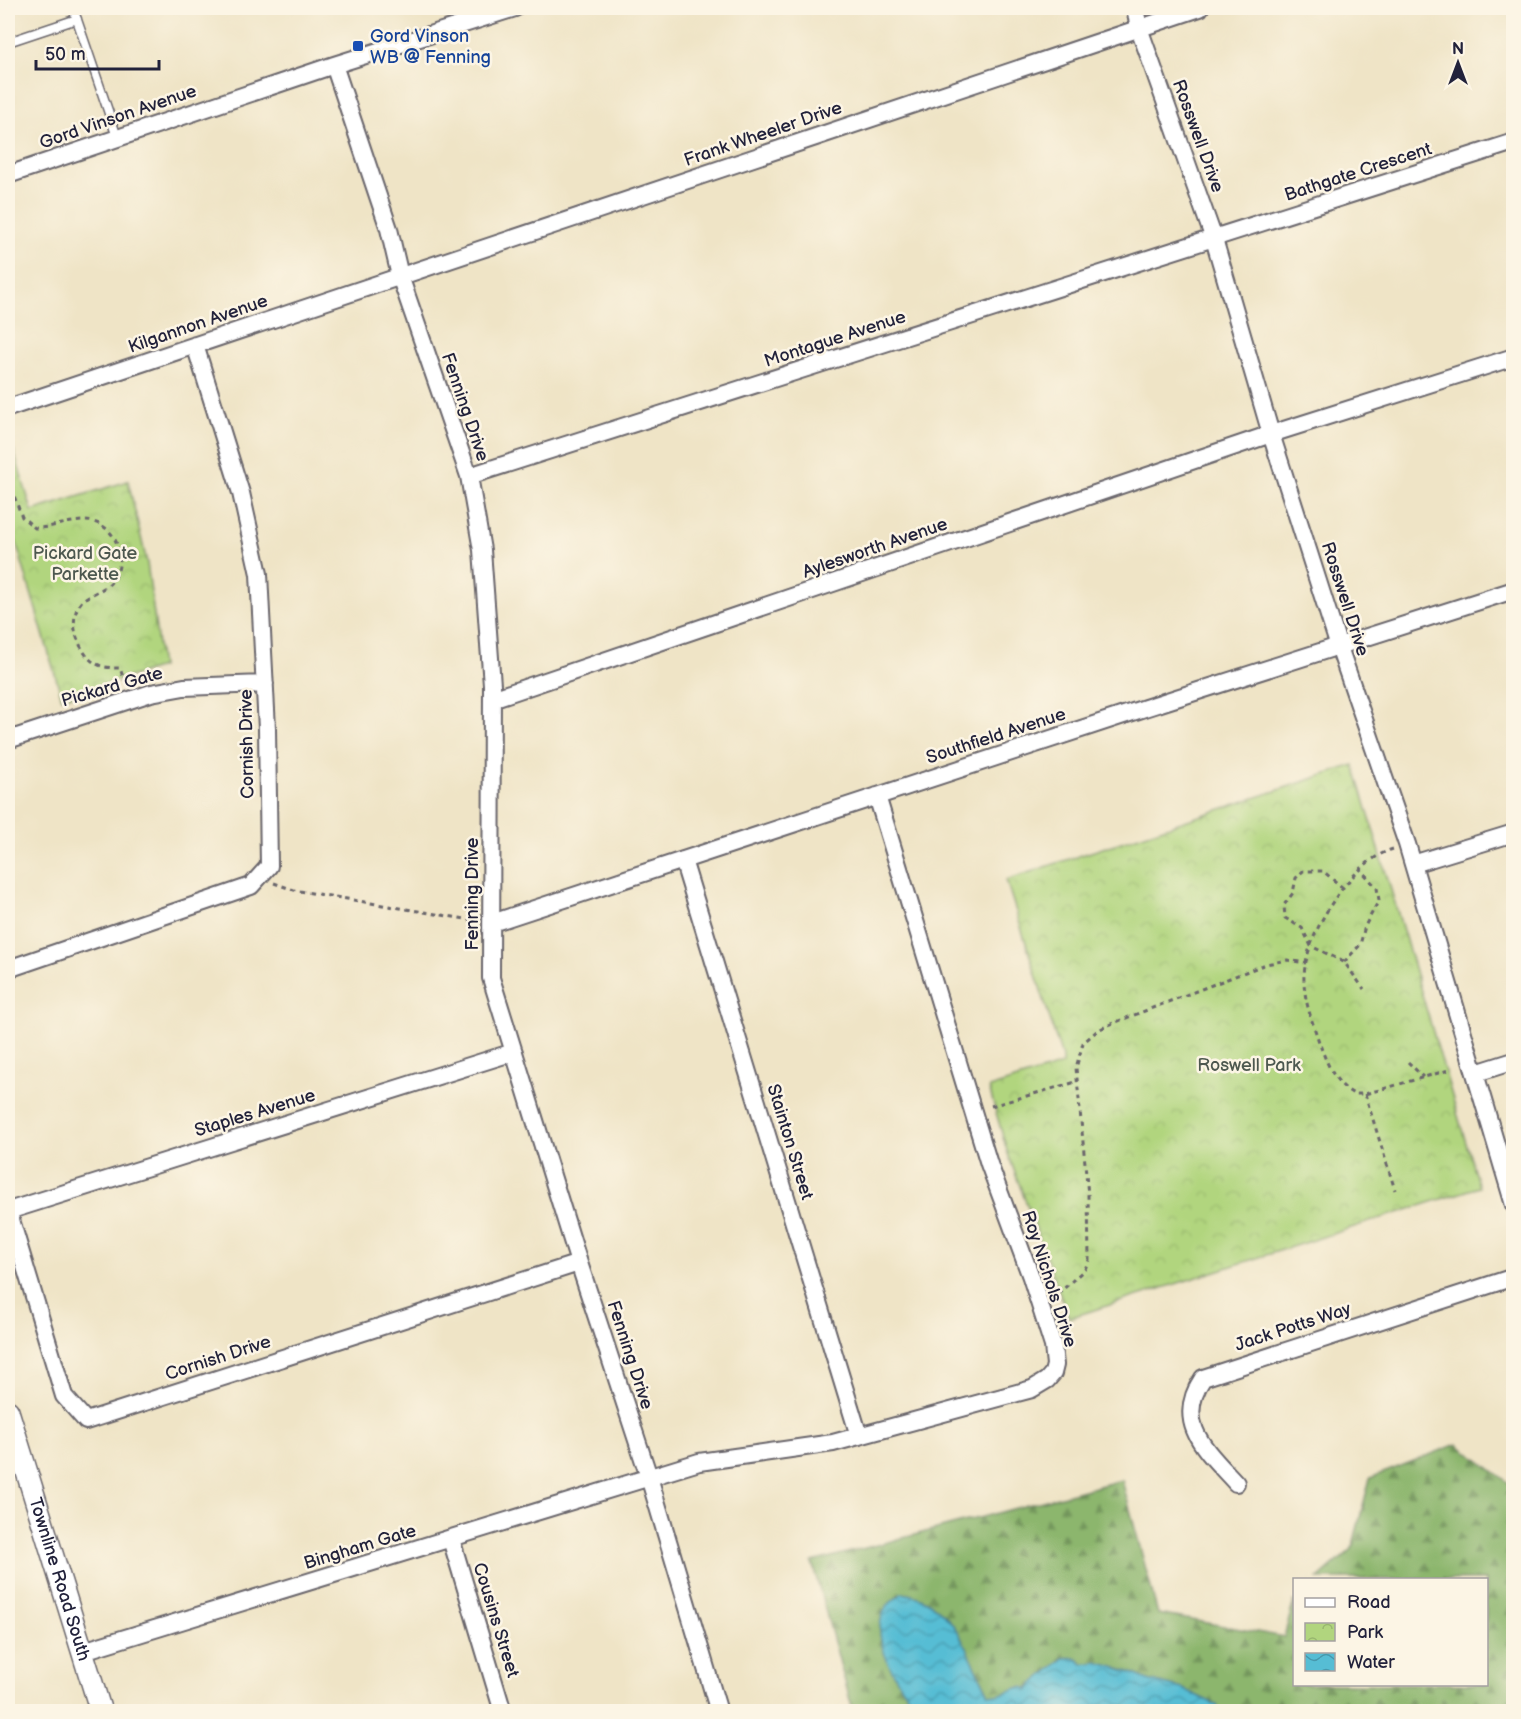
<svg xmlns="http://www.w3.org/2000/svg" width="1521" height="1719" font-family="'Balsamiq Sans',sans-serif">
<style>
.forest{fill:url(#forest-firs);stroke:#576c54;stroke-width:1.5}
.park{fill:url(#park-crowns);stroke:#6a7c5c;stroke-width:1.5}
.water{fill:url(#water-waves);stroke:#3c7088;stroke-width:1.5}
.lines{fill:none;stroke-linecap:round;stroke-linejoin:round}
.service-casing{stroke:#6a666c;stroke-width:11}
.minor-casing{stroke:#6a666c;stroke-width:20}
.tertiary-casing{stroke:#6a666c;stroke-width:24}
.path{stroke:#6a666c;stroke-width:3;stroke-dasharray:4.5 4.5;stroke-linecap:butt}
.service{stroke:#fff;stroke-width:8}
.minor{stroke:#fff;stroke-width:16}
.tertiary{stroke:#fff;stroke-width:21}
.transit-dot{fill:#1a4fb4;stroke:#fcf5e5;stroke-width:2}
.labels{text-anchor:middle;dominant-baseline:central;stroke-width:5;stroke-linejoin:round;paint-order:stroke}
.transit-label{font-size:18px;fill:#164399;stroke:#fcf5e5;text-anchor:start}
.street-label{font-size:18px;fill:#22223b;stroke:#fcf5e5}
.park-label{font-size:18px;fill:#4d584f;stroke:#fcf5e5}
</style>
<defs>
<pattern id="forest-firs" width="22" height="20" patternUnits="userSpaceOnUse" patternTransform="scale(1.5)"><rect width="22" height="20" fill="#8cb66d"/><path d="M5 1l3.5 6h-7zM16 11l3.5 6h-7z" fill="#72945b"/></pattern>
<pattern id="park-crowns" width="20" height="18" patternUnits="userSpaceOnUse" patternTransform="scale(1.5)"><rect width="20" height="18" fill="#b1d57e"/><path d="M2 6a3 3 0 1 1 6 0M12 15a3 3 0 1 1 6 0" fill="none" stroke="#98b76e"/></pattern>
<pattern id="water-waves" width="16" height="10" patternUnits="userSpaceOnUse" patternTransform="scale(1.5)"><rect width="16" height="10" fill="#56bdd4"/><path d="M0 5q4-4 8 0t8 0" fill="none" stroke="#4799ad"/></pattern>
</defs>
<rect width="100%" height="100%" fill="#fcf5e5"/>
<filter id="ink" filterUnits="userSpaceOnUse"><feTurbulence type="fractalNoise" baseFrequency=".0167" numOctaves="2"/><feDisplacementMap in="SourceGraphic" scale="12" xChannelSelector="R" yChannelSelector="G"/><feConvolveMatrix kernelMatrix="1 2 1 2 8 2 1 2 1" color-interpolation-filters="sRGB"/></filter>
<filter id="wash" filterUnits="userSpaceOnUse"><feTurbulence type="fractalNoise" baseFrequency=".008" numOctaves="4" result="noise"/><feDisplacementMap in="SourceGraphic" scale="24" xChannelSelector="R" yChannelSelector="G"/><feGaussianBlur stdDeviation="1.35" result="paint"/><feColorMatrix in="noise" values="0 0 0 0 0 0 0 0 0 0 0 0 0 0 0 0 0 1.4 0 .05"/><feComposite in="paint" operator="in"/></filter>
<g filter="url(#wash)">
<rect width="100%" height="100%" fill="#efe4c6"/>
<!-- forest -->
<path class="forest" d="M1457 1444 1513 1486V1711H853L812 1562 1122 1480 1158 1614 1284 1637 1294 1601V1684H1486V1580L1318 1579 1352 1549 1370 1478Z"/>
<!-- park -->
<path class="park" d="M8 432 32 511 128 481 147 563 161 667 62 698 8 515Z
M1354 765 1479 1187 1069 1318 1008 1154 989 1088 1062 1065V1057L1006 880Z"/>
<!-- water -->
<path class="water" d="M902 1593C955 1600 968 1655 989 1694L998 1695 1023 1686 1027 1689 1064 1658C1072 1657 1077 1657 1083 1664L1097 1662 1127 1671 1148 1680 1183 1689 1217 1705 1219 1711H919C901 1687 867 1642 885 1609 888 1603 897 1598 902 1593Z"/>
</g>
<g filter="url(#ink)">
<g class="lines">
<!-- service casing -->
<g class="service-casing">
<path id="service" d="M73 8 117 137
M8 42 77 19"/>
</g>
<!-- minor casing -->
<g class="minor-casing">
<path id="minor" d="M1135 8 1139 28 1214 239 1271 434 1339 647 1407 844 1514 1205
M334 65 389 229 400 276 469 476 482 550 492 685 491 978 579 1263 649 1477 719 1712
M8 175 334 65 515 8
M8 408 1200 8
M469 476 1514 142
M492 699 1271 434 1514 357
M8 740 151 693 184 687 265 684
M683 860 859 1436
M1413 864 1514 833
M492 923 1145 708 1514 590
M8 969 251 886 269 866 267 729 259 574 241 493 195 345
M1476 1073 1514 1061
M8 1210 64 1396 86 1421 579 1263
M8 1211 514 1052
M1236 1483C1206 1450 1173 1423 1203 1378L1514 1277
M451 1539 503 1712
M83 1651 699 1462 833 1443 1032 1389 1047 1380 1053 1373 1055 1365 1053 1346 1031 1277 989 1164 877 796"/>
</g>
<!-- tertiary casing -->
<g class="tertiary-casing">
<g id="tertiary">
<path id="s1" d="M8 1411 101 1712"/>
</g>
</g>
<!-- path -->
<path class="path" d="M8 480 22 517 35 528C52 528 67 521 84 521 115 520 130 559 112 581 102 594 84 592 77 609 71 624 76 639 84 652 93 666 104 668 120 668L124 680
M1393 849C1350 862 1307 932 1304 975 1303 999 1312 1020 1319 1042 1326 1061 1334 1084 1354 1094H1365L1449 1070
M274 883 294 890 477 921
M1343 888 1323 871H1303L1296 878 1293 893 1284 905 1285 918 1302 928 1311 946 1344 962 1364 989
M1344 962 1360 945 1365 926 1379 900 1377 888 1360 869
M1408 1062 1423 1077
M1365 1094 1395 1190
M991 1106 1076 1082
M1058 1294 1085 1269 1089 1260 1088 1195 1076 1068 1083 1043 1098 1030 1111 1024 1266 964 1287 960 1306 963"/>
<!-- service -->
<use href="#service" class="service"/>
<!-- minor -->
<use href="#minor" class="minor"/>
<!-- tertiary -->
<use href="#tertiary" class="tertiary"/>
</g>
</g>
<!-- markers -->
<rect class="transit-dot" x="352" y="40" width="12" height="12" rx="3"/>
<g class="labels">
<!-- transit labels -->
<g class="transit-label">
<text x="370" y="36">Gord Vinson<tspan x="370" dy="21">WB @ Fenning</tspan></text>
</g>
<!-- street labels -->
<g class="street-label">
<text transform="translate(118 117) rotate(-19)">Gord Vinson Avenue</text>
<text transform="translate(763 134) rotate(-19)">Frank Wheeler Drive</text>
<text transform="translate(1198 136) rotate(70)">Rosswell Drive</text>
<text transform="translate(1358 172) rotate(-18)">Bathgate Crescent</text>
<text transform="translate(198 324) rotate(-19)">Kilgannon Avenue</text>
<text transform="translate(835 339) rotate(-18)">Montague Avenue</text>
<text transform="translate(465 407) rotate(71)">Fenning Drive</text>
<text transform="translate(875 548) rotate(-19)">Aylesworth Avenue</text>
<text transform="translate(1345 599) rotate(72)">Rosswell Drive</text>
<text transform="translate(112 687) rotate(-16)">Pickard Gate</text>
<text transform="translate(996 736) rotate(-18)">Southfield Avenue</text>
<text transform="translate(247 744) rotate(-91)">Cornish Drive</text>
<text transform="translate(472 894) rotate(-90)">Fenning Drive</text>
<text transform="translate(255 1113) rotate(-17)">Staples Avenue</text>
<text transform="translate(790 1142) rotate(73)">Stainton Street</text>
<text transform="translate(1049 1279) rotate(72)">Roy Nichols Drive</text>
<text transform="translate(1293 1327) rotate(-18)">Jack Potts Way</text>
<text transform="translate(630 1355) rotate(72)">Fenning Drive</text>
<text transform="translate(218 1358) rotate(-18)">Cornish Drive</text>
<text transform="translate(360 1547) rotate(-17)">Bingham Gate</text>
<text stroke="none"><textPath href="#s1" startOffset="176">Townline Road South</textPath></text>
<text transform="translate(496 1620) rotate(73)">Cousins Street</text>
</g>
<!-- park labels -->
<g class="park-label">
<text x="85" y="553">Pickard Gate<tspan x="85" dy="21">Parkette</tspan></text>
<text x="1249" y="1065">Roswell Park</text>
</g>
</g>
<!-- margin -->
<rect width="1521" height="1719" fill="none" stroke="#fcf5e5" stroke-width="30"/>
<!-- legend -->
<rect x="1293" y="1578" width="195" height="108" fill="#fcf5e5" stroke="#a5a1a1" stroke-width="1.5"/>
<rect x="1305" y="1598" width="30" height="9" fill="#ffffff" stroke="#a5a1a1" stroke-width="1.5"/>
<text x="1347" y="1608" font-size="18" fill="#22223b">Road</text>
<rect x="1305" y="1623" width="30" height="18" fill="url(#park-crowns)" stroke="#a5a1a1" stroke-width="1.5"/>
<text x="1347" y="1638" font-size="18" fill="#22223b">Park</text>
<rect x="1305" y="1653" width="30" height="18" fill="url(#water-waves)" stroke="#a5a1a1" stroke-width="1.5"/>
<text x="1347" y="1668" font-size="18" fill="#22223b">Water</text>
<!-- north arrow -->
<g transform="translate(1458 63)" stroke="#fcf5e5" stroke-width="4.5" paint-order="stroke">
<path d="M0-4.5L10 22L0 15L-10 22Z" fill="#22223b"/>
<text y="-9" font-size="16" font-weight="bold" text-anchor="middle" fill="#22223b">N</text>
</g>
<!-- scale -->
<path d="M36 60v9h123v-9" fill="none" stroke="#22223b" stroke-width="3"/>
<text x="45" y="60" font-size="18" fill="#22223b" stroke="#fcf5e5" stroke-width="4.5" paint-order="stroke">50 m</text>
</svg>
